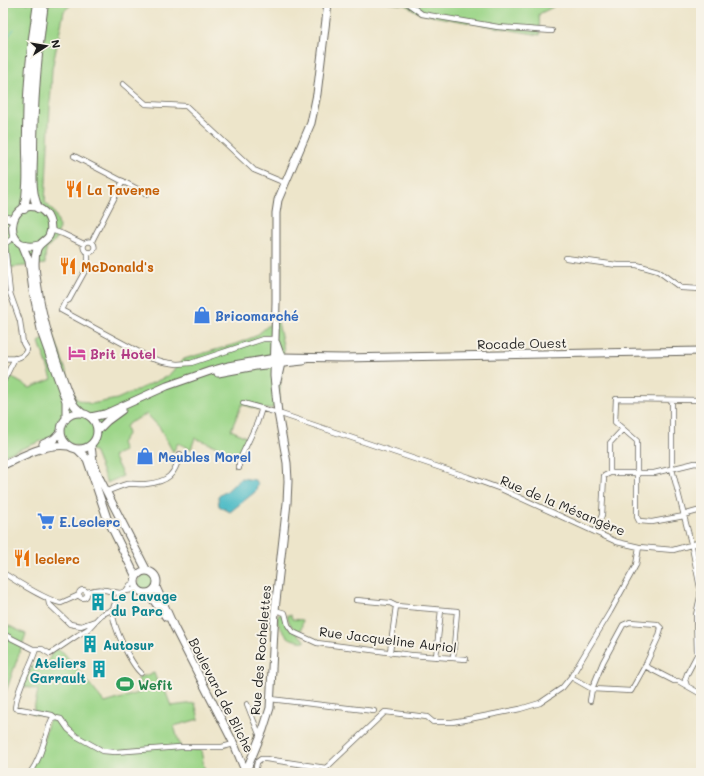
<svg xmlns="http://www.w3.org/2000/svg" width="704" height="776" font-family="Mali,sans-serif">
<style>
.green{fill:#9dd689;stroke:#5c7952}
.water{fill:#4ebbc6;stroke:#356c71}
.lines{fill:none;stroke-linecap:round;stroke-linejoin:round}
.stream{stroke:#4ebbc6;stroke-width:1}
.street-casing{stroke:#656259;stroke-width:6}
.secondary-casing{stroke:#656259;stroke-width:9}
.primary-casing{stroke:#656259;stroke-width:9}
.highway-casing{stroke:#656259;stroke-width:10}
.street{stroke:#fff;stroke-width:4.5}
.secondary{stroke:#fff;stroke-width:7}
.primary{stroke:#fff;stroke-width:7}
.highway{stroke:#fff;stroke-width:8}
.labels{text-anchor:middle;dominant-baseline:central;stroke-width:4;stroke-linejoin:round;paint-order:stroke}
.food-label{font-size:13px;font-weight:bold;fill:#c56008;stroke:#f7f3e8;text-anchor:start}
.shop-label{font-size:13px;font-weight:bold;fill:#366cbe;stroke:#f7f3e8;text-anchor:start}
.street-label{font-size:13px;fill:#1c1c1c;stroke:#f7f3e8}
.hotel-label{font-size:13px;font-weight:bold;fill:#b23c85;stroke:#f7f3e8;text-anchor:start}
.culture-label{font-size:13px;font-weight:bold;fill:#0d838f;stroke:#f7f3e8;text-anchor:start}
.leisure-label{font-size:13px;font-weight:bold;fill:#27864d;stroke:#f7f3e8;text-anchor:start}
</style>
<rect width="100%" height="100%" fill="#f7f3e8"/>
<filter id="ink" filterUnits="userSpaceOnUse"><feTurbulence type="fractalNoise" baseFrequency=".025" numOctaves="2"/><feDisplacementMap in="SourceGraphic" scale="8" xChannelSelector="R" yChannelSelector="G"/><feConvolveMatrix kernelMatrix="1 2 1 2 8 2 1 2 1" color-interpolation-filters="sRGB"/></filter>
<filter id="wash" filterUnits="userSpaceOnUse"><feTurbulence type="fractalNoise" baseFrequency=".012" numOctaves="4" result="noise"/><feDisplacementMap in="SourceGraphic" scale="16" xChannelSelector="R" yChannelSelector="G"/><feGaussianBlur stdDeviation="0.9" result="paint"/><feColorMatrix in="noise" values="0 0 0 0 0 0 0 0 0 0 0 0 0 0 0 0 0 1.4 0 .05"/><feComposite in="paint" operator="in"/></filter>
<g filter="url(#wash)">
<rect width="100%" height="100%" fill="#ede5ca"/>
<!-- green -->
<path class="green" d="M3 3H73L64 11 52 69 45 202C56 212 63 225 56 239 54 243 50 245 47 248 45 252 45 260 45 264L5 268 3 267Z
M388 3H553V7L539 14 540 35 421 14 406 5Z
M278 322 284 350 278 407 260 410 242 404 231 430 248 438 238 455 195 438 191 449 178 443 173 452 160 428 147 414 129 423 126 427 128 433 121 443 124 451 113 456 123 476 107 483 94 451 49 438 3 456V385L9 376 30 388 52 379 39 342 53 334 76 399 91 404 117 399 168 376 184 359 236 344 256 336 271 323Z
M138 582a8 8 0 1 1 16 0a8 8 0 1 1-16 0Z
M279 614 283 615 287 626 305 640V642C293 640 289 640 282 630 277 623 277 624 278 615Z
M287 615H291L292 619 303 620 300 634C293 629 289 624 287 615Z
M3 623 26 634 4 697H3Z
M54 648 63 652 105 703 142 692 138 678 154 673 159 687 163 685 171 706 195 703 199 719 174 726 181 749 201 750 205 773H27C40 757 44 736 50 717L33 714 38 690 23 686 32 666 45 668Z"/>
<!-- water -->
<path class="water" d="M241 478 255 480 258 483 255 492 230 512 219 506 218 497 220 495 227 491Z"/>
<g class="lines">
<!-- stream -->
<path class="stream" d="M3 43 14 29"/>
</g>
</g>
<g filter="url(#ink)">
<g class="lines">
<!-- street casing -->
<g class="street-casing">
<path id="street" d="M407 3 422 14 498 27 552 31
M123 84 146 104 186 106 254 170 285 183
M74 156 147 194
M51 230 63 234 84 244
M92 241 123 181
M83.5 247a5.5 5.5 0 1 1 11 0a5.5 5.5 0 1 1-11 0Z
M88 252V263L86 269 69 300 65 302 61 310 150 358 164 362 177 364 191 363 263 339H275
M566 258 617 265H637L658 271 681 288 701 289
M3 358C12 359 22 360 27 350L23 343 20 321 10 293 5 244 14 237
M3 382 15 358
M672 400V469L692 547 700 588V597L696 615 697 655 687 674 685 680 687 686
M243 403 281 414 468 477 501 489 617 542 639 547 673 550 701 542
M239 468V461L257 423 262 408
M610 473V443L623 429
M106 492C113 489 120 486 127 484 133 483 140 485 146 484 168 482 175 475 180 454
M683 515 701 510
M684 516 652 522 639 521 637 517V441L615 422 616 399 701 400
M595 532 602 515 604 476 610 473H654L695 463 701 464
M3 573C18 582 45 600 61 603L79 595
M138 589 126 591 120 593C118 598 113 605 113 610 111 624 131 664 141 673
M79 594a4 4 0 1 1 8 0a4 4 0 1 1-8 0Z
M126 591 130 585 135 582
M87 592C102 587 105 591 120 593
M48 599 49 604 70 624 81 626 95 621
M356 600 390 603 396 606 390 652
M396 606 457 611 453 658
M275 610 285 613 288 625 293 632 317 643 411 655 466 659
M3 634 33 649H42L50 654 78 635 88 629 101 615 113 609
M36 649C30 669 17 687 15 708L52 715 56 718
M436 657 441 610
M571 677 592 689 631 691 645 666 674 681H678L701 694
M270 699 374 711
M590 701 592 689 603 662 623 625 630 622 657 624 661 628 659 636 645 666
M247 704 259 734 261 736
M30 773C42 757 44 737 52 719L56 718 61 719 68 729 76 736 103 751 115 752 180 747H222L234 744
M255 773 257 762 261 759H266L326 768 385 712 427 717 433 722H452L464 720 520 709 540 703 562 688 571 677 610 612 636 565 639 547"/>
</g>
<!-- secondary casing -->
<g class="secondary-casing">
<path id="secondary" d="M3 217 13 220
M276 343 281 357V363L277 381
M91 446 93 461 100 479 147 571
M78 450 87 459 107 518 136 577
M135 582a11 11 0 1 1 22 0a11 11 0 1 1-22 0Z
M156 587 174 627 234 744 246 773
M148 593 166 617
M246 771 263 730 270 708 275 610 287 503 288 481 287 463 278 413 274 376 276 302V213L278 200 311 123 317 94 328 3"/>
</g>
<!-- primary casing -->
<g class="primary-casing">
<path id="primary" d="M22 244 29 261 33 291 42 334 66 401V419
M39 245C1 255 7 197 38 208 48 212 54 225 49 236 46 241 39 243 37 249 33 261 36 276 38 288 42 318 51 346 61 373 65 384 68 395 74 405 76 408 79 410 82 413
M218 373 256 366 303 361
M61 431a18 18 0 1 1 36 0a18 18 0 1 1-36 0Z
M91 417 105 414 167 386 210 371 228 366 281 357 343 358 701 351
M98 430 107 421 122 410
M43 444 54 439 61 432
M3 465C23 456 45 443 68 446"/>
</g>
<!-- highway casing -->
<g class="highway-casing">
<path id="highway" d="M38 208C30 191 33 172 33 153 33 102 37 54 44 3
M24 209C30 182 26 158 27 132 27 88 31 46 38 3"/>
</g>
<!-- street -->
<use href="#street" class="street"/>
<!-- secondary -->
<use href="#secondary" class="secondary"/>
<!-- primary -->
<use href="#primary" class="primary"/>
<!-- highway -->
<use href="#highway" class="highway"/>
</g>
</g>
<!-- icons -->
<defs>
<g id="restaurant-bare" transform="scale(1.38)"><path d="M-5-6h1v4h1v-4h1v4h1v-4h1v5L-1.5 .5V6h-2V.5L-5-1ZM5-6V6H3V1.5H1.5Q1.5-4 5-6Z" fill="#e8710a" stroke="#f7f3e8" stroke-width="2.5" paint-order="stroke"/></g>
<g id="shop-bare" transform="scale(1.38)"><path d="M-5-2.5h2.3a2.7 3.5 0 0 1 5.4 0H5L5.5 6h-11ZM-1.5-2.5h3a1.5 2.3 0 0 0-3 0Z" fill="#3f7fe0" stroke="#f7f3e8" stroke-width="2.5" paint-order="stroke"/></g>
<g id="hotel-bare" transform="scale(1.38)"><path d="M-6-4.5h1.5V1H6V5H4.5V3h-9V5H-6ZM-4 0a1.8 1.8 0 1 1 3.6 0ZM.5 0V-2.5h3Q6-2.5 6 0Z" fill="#d1479c" stroke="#f7f3e8" stroke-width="2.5" paint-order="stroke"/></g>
<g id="supermarket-bare" transform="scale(1.38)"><path d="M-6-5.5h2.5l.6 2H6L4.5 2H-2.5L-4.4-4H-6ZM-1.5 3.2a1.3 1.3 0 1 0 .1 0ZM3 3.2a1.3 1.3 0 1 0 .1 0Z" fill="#3f7fe0" stroke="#f7f3e8" stroke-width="2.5" paint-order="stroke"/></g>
<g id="building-bare" transform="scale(1.38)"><path d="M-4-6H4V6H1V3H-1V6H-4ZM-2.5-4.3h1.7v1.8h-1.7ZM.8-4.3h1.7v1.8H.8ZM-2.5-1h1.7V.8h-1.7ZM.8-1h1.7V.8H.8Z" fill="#0f9aa8" stroke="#f7f3e8" stroke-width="2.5" paint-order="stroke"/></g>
<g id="stadium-bare" transform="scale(1.38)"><path d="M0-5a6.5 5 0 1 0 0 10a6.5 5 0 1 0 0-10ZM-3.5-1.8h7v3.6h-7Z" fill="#2e9e5b" stroke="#f7f3e8" stroke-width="2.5" paint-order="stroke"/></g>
</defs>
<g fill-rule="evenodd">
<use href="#restaurant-bare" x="74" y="189"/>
<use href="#restaurant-bare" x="68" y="266"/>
<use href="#shop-bare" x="202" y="315"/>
<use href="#hotel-bare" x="77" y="353"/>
<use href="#shop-bare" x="145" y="456"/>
<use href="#supermarket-bare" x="46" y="521"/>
<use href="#restaurant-bare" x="22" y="558"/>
<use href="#building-bare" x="98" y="602"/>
<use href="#building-bare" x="90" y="644"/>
<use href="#building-bare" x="99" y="669"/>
<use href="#stadium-bare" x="125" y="684"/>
</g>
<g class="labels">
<!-- food labels -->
<g class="food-label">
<text x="87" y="189">La Taverne</text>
<text x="81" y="266">McDonald's</text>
<text x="35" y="558">leclerc</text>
</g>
<!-- shop labels -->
<g class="shop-label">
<text x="215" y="315">Bricomarché</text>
<text x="158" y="456">Meubles Morel</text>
<text x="59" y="521">E.Leclerc</text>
</g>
<!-- street labels -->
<g class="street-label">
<text transform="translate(522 343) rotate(-1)">Rocade Ouest</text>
<text transform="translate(563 505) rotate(23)">Rue de la Mésangère</text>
<text transform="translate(388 639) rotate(7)">Rue Jacqueline Auriol</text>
<text transform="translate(260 650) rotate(-85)">Rue des Rochelettes</text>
<text transform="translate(222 695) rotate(63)">Boulevard de Bliche</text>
</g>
<!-- hotel labels -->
<g class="hotel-label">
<text x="90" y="353">Brit Hotel</text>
</g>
<!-- culture labels -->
<g class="culture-label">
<text x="111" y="595">Le Lavage<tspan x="111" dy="15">du Parc</tspan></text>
<text x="103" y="644">Autosur</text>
<text x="86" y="662" text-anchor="end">Ateliers<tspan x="86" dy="15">Garrault</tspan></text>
</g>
<!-- leisure labels -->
<g class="leisure-label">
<text x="138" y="684">Wefit</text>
</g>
</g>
<!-- margin -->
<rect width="704" height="776" fill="none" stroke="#f7f3e8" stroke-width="16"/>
<!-- north arrow -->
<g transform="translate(46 46) rotate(78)" stroke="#f7f3e8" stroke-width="3" paint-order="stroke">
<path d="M0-3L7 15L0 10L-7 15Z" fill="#1c1c1c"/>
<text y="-6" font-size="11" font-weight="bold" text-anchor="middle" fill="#1c1c1c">N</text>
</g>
</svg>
